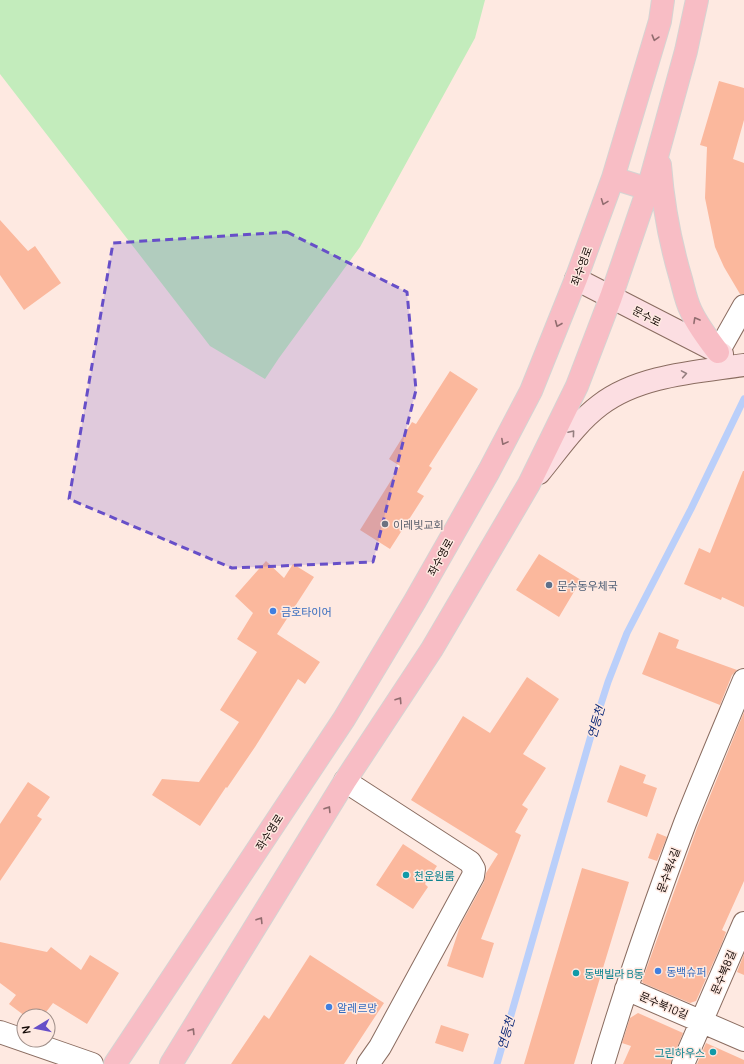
<svg xmlns="http://www.w3.org/2000/svg" width="744" height="1064" font-family="Manrope,'Noto Sans KR',sans-serif">
<style>
.green{fill:#c3ecbc}
.lines{fill:none;stroke-linecap:round;stroke-linejoin:round}
.stream{stroke:#bacffa;stroke-width:7}
.building{fill:#fbb89d}
.street-casing{stroke:#8a6c60;stroke-width:24}
.secondary-casing{stroke:#8a6c60;stroke-width:24}
.primary-casing{stroke:#d5d3d2;stroke-width:24}
.street{stroke:#fff;stroke-width:22}
.secondary{stroke:#fcdee2;stroke-width:22}
.primary{stroke:#f8bdc5;stroke-width:22}
.oneway{stroke:#916c6f}
.oneway2{stroke:#947e7f}
.marked{fill:#674fc8;fill-opacity:0.2;stroke:#674fc8;stroke-width:3;stroke-dasharray:8 5;stroke-linejoin:round}
.worship-dot{fill:#6b7280;stroke:#fee9e1;stroke-width:1.5}
.service-dot{fill:#5c6f8a;stroke:#fee9e1;stroke-width:1.5}
.shop-dot{fill:#3f7fe0;stroke:#fee9e1;stroke-width:1.5}
.culture-dot{fill:#0f9aa8;stroke:#fee9e1;stroke-width:1.5}
.labels{text-anchor:middle;dominant-baseline:central;stroke-width:3;stroke-linejoin:round;paint-order:stroke}
.street-label{font-size:11px;fill:#140906;stroke:#fee9e1}
.worship-label{font-size:11px;fill:#5b616d;stroke:#fee9e1;text-anchor:start}
.service-label{font-size:11px;fill:#4e5e75;stroke:#fee9e1;text-anchor:start}
.shop-label{font-size:11px;fill:#366cbe;stroke:#fee9e1;text-anchor:start}
.culture-label{font-size:11px;fill:#0d838f;stroke:#fee9e1;text-anchor:start}
.water-label{font-size:12px;font-style:italic;fill:#0d2a79;stroke:#fee9e1}
</style>
<rect width="100%" height="100%" fill="#fee9e1"/>
<!-- green -->
<path class="green" d="M0 0H485L475 38 360 247 279 358 265 379 210 346 0 74Z"/>
<g class="lines">
<!-- stream -->
<path class="stream" d="M497 1064 592 732 608 682 627 633 691 509 744 399"/>
</g>
<!-- building -->
<path class="building" d="M719 81 744 88V120L733 159 744 163V294H740L724 267 715 247 705 198 707 147 700 145Z
M0 220 28 251 35 246 61 283 24 310 0 275Z
M450 371 478 389 429 466 432 468 417 492 424 496 390 549 360 530 400 466 389 459 412 422 416 424Z
M743 471H744V607L722 597 721 600 684 584 699 548 710 553Z
M539 554 581 580 559 617 516 590Z
M266 561 284 578 293 564 314 577 277 634 320 662 305 684 298 679 255 747 227 788 226 787 200 826 152 795 162 779 199 782 239 722 220 710 257 652 237 639 253 613 235 596Z
M659 632 679 640 676 648 737 670 732 675 720 705 642 674Z
M527 677 559 699 523 754 546 768 522 805 528 809 515 832 521 835 481 939 494 943 483 978 447 966 460 926 484 882 486 873 498 854 411 800 463 716 490 733Z
M744 712V881L722 930 726 932 722 943 696 1001 690 1003 643 983 642 981 697 828Z
M620 765 646 775 643 783 657 788 647 817 607 802Z
M28 782 50 797 37 816 42 819 0 881V824Z
M657 833 667 837 657 861 648 858Z
M403 844 437 866 425 884 428 887 413 909 376 885Z
M582 868 629 882 574 1064H524Z
M0 942 47 952 51 947 81 970 90 955 119 973 87 1024 53 1003 43 1016H25L9 1004 16 995 0 983Z
M744 954V975L737 972Z
M310 955 384 1003 344 1064H231L264 1015 269 1019Z
M638 1013 683 1033 672 1059 671 1064H623L631 1046 622 1043 630 1018Z
M441 1025 469 1034 463 1052 435 1043Z
M706 1043 744 1060V1064H697Z"/>
<g class="lines">
<!-- street casing -->
<g class="street-casing">
<path id="street" d="M718 352 744 306
M345 781 470 862 474 869 473 876 380 1047 368 1064
M626 989 744 1040
M0 1032 92 1064
M603 1064C627 983 655 903 685 823 704 775 724 728 744 680
M683 1064 744 923"/>
</g>
<!-- secondary casing -->
<g class="secondary-casing">
<path id="secondary" d="M576 279 722 354
M539 473C558 450 576 423 600 405 639 375 697 372 744 365"/>
</g>
<!-- primary casing -->
<g class="primary-casing">
<path id="primary" d="M660 165C663 204 670 242 681 279 684 290 686 301 691 311 698 326 708 339 718 352
M613 178 648 189
M115 1064 344 719 415 601 489 471 531 391 576 279 613 178 660 21 663 0
M171 1064 345 781 432 649 529 484 577 386 611 297 648 189 686 51 697 0"/>
</g>
<!-- street -->
<use href="#street" class="street"/>
<!-- secondary -->
<use href="#secondary" class="secondary"/>
<!-- primary -->
<use href="#primary" class="primary"/>
</g>
<!-- one-way arrows -->
<defs><path id="oneway-chevron" d="M-2-3.5L2.5 0L-2 3.5" fill="none" stroke-width="1.6" stroke-linecap="round" stroke-linejoin="round"/></defs>
<g class="oneway">
<use href="#oneway-chevron" transform="translate(655 38) rotate(106)"/>
<use href="#oneway-chevron" transform="translate(604 202) rotate(111)"/>
<use href="#oneway-chevron" transform="translate(696 320) rotate(-119)"/>
<use href="#oneway-chevron" transform="translate(558 324) rotate(112)"/>
<use href="#oneway-chevron" transform="translate(504 442) rotate(118)"/>
<use href="#oneway-chevron" transform="translate(399 700) rotate(-57)"/>
<use href="#oneway-chevron" transform="translate(328 809) rotate(-58)"/>
<use href="#oneway-chevron" transform="translate(260 920) rotate(-58)"/>
<use href="#oneway-chevron" transform="translate(192 1031) rotate(-58)"/>
</g>
<g class="oneway2">
<use href="#oneway-chevron" transform="translate(684 374) rotate(-10)"/>
<use href="#oneway-chevron" transform="translate(572 433) rotate(-50)"/>
</g>
<!-- marked area -->
<path class="marked" d="M287 232 407 292 416 390 373 562 232 568 69 499 113 243Z"/>
<!-- markers -->
<circle class="worship-dot" cx="385" cy="524" r="4"/>
<circle class="service-dot" cx="549" cy="585" r="4"/>
<g class="shop-dot">
<circle cx="273" cy="611" r="4"/>
<circle cx="658" cy="971" r="4"/>
<circle cx="329" cy="1007" r="4"/>
</g>
<g class="culture-dot">
<circle cx="406" cy="875" r="4"/>
<circle cx="576" cy="973" r="4"/>
<circle cx="713" cy="1052" r="4"/>
</g>
<g class="labels">
<!-- street labels -->
<g class="street-label">
<text transform="translate(581 266) rotate(-70)">좌수영로</text>
<text transform="translate(647 316) rotate(27)">문수로</text>
<text transform="translate(440 557) rotate(-61)">좌수영로</text>
<text transform="translate(269 832) rotate(-57)">좌수영로</text>
<text transform="translate(668 870) rotate(-70)">문수북4길</text>
<text transform="translate(723 972) rotate(-67)">문수북8길</text>
<text transform="translate(664 1005) rotate(23)">문수북10길</text>
</g>
<!-- worship labels -->
<g class="worship-label">
<text x="393" y="524">이레빛교회</text>
</g>
<!-- service labels -->
<g class="service-label">
<text x="557" y="585">문수동우체국</text>
</g>
<!-- shop labels -->
<g class="shop-label">
<text x="281" y="611">금호타이어</text>
<text x="666" y="971">동백슈퍼</text>
<text x="337" y="1007">알레르망</text>
</g>
<!-- culture labels -->
<g class="culture-label">
<text x="414" y="875">천운원룸</text>
<text x="584" y="973">동백빌라 B동</text>
<text x="705" y="1052" text-anchor="end">그린하우스</text>
</g>
<!-- water labels -->
<g class="water-label">
<text transform="translate(596 722) rotate(-74)">연등천</text>
<text transform="translate(506 1033) rotate(-74)">연등천</text>
</g>
</g>
<!-- north arrow -->
<g transform="translate(36 1028) rotate(260)"><circle r="19" fill="#fee9e1" stroke="#a08f89"/>
<path d="M0-3L7 15L0 10L-7 15Z" fill="#674fc8"/>
<text y="-6" font-size="11" font-weight="bold" text-anchor="middle" fill="#140906">N</text>
</g>
</svg>
